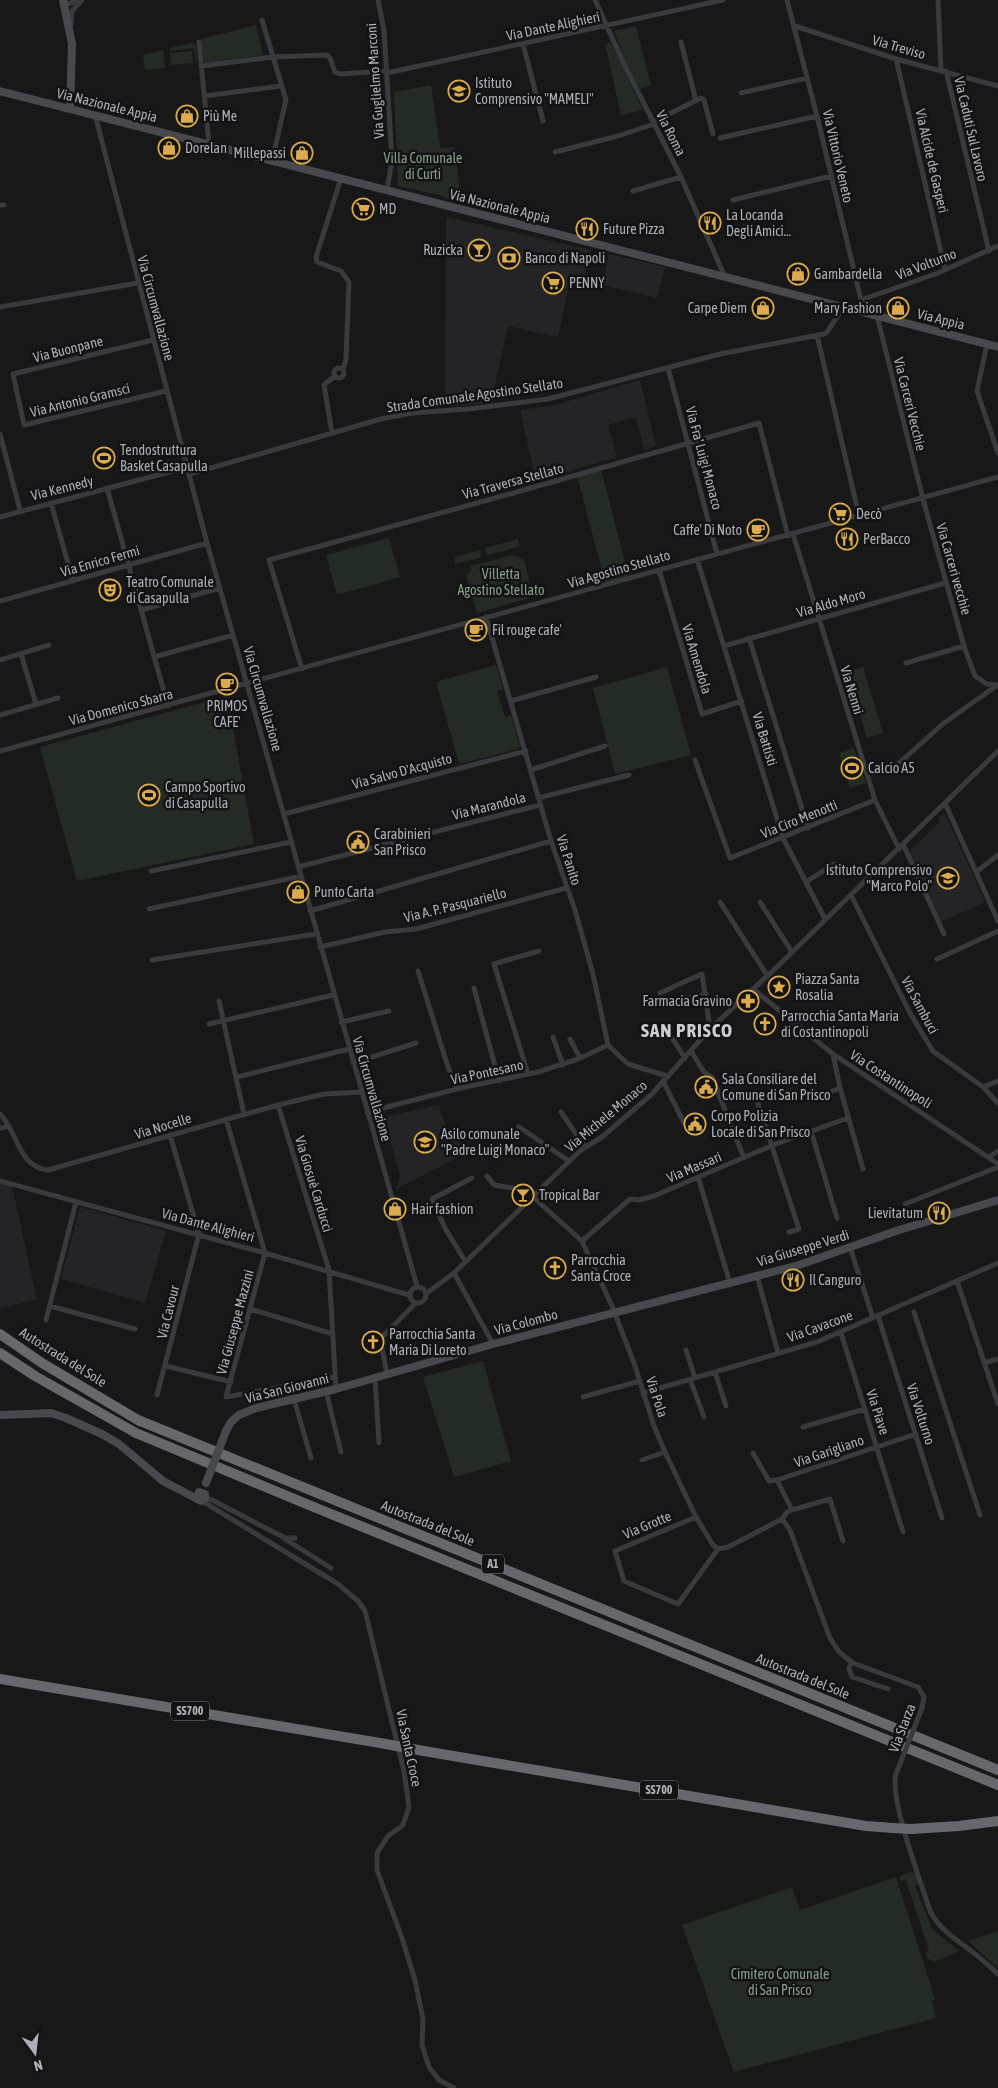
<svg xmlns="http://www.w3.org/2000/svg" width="998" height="2088" font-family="'Asap Condensed',sans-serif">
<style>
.built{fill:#242426}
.green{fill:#242b25}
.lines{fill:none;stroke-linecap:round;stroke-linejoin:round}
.street-tunnel{stroke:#363639;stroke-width:5;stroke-dasharray:5 2.5;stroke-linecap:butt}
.street{stroke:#393a3e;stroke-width:5}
.secondary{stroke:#47494e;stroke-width:8}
.highway{stroke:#66686e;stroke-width:10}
.street-bridge{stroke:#393a3e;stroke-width:5}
.secondary-bridge{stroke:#47494e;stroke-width:8}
.highway-bridge{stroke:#66686e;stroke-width:10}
.labels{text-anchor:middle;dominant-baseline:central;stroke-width:5;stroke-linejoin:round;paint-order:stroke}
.shield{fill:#131314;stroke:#7e8087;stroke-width:1}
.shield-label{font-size:12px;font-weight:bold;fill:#acafb8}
.street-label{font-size:14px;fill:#acafb8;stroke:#131314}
.poi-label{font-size:14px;fill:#acafb8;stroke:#131314;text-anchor:start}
.park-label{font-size:14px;fill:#85a087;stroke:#131314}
.district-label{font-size:19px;font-weight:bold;letter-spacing:1px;fill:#ccced4;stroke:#131314}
</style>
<rect width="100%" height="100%" fill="#181819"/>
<!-- built -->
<path class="built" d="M446 217 591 250 584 281 569 286 558 337 508 326 491 403 445 407Z
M609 254 665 267 657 298 602 285Z
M640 380 656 446 644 450 636 417 608 425 617 457 536 481 520 410 555 405Z
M945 813 985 902 941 922 909 851 940 822 938 817Z
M439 1105 447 1130 456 1127 463 1155 396 1189 400 1176 384 1117Z
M0 1183 12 1186 37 1300 0 1308Z
M80 1207 166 1231 145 1303 61 1279Z"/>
<!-- green -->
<path class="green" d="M256 25 263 55 204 63 201 39Z
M636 26 651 85 640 89 626 62 614 31Z
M192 43 196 46 197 64H196L194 48 170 51V48Z
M611 43 643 110 621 115 605 44Z
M163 50 165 68 145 70 143 55Z
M192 51 193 63 171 65 170 53Z
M431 85 440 148 455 147 461 201 453 199 452 201 443 196 398 186 394 92Z
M601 469 629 578 606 585 577 476Z
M389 538 400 577 337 595 326 555Z
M518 539 520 546 489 555 486 553 485 548Z
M480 550 481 556 480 558 455 564V557Z
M513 555 524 560 533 597 477 613 466 575 471 571V566Z
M496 665 503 689 497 691 505 717 511 716 520 746 518 749 459 764 436 682Z
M667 667 691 755 615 774 593 688Z
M863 667 883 733 867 738 847 672Z
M227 696 254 844 77 881 40 747Z
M854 748 866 783 850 788 839 753Z
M483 1361 511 1461 454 1477 423 1377Z
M910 1872 916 1874 919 1883 915 1886 932 1929 959 1951 934 1962 927 1958 925 1953 929 1951 906 1880 901 1881 899 1877Z
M896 1877 935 1999 932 2001 936 2018 734 2072 682 1925 792 1887 800 1910Z
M998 1931V1968L968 1941Z"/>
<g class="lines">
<!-- street-tunnel -->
<path class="street-tunnel" d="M517 1194 526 1204"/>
<!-- street -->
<path class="street" d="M378 0 384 30 392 161 387 190
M595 0 624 64 681 177 725 277
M787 0 817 116 861 300 870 314
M938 0 941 70
M64 5 80 0
M262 20 286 100 272 161
M71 25 72 11 82 0
M795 26 896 59 998 86
M199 42 209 144
M681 42 696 101
M523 44 543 121
M896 59 945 269
M201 66 273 57 327 55 330 58 335 72 340 74 387 71
M946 71 989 251
M387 73 723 0
M741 93 807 78
M204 96 281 86
M95 115 207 543 417 1286
M653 122 701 98 704 100 713 134
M720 138 817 116
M555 152 618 136 654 124
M341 178 316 257 317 262 341 271 349 282 346 359 343 369
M633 191 681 177
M733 200 831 176
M0 205H4
M861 300 938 273 998 246
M0 307 138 283
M877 316 924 503 964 646 975 676 987 684 998 685
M817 335 859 516
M153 340 13 374 24 425 166 391
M987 344 977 391 998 453
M334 373a5 5 0 1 1 10 0a5 5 0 1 1-10 0Z
M668 368 717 554
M332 433 324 385 335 376
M0 434 20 510
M190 474 381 419 412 413 469 409 548 399 720 354 824 334 827 332 843 308
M107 488 168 706
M51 503 73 581
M0 517 188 467
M793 534 875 800 899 849
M697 559 783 838 825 919
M659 570 702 714 742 701
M0 601 207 543
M141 610 220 588
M486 617 551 841 575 910 593 974 608 1045 628 1064 667 1076
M749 638 808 828
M724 646 945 583
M21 654 36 704
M154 657 233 635
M0 660 49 645
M906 663 964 646
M302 669 269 560 510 494 759 423 788 536
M511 701 596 677
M0 715 58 698
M0 751 998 477
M695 760 730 858 875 800
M899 763 944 723 996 686
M531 770 605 746
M538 798 629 775
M945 803 998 921
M284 814 526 751
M903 844 944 934
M298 867 540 805
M151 871 291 842
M976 872 998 855
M806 882 834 864
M851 895 911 1015 933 1051 983 1087 998 1103
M720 902 767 975
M760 902 792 952
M149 909 301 876
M310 911 551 841
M320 947 385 932 416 929 566 888
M937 959 998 931
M152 960 316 934
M418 971 448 1067 457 1089
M474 988 499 1081
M753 989 833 1054 998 1164
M660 993 702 974 710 1029
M685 999 706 994
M219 1001 244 1114
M341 1022 389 1011
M209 1024 333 995
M553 1037 563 1065
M672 1038 685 1058
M570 1039 580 1058
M691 1051 704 1072 712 1077 744 1158
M833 1054 840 1088 863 1169
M353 1063 416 1043
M528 1074 494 964 539 951
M237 1077 349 1049
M663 1081 684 1123
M983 1087 998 1081
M754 1092 799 1229 789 1232
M818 1097 840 1088
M278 1105 329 1270 336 1389
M367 1112 465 1087 538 1072 578 1059 608 1045
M561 1112 585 1147
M0 1114C18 1132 18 1167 48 1170L278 1105 324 1094 361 1092
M226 1119 265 1253 226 1397 335 1377
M519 1127 569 1161
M0 1128 9 1126
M811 1131 837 1218
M989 1157 998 1151
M487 1176 494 1185 513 1188 517 1194
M698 1177 730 1283
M0 1181 265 1253 409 1295
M533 1197 582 1241 612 1306 634 1363 654 1426 665 1452 696 1517 713 1545 718 1549
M905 1204 998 1167
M582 1241 630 1199 639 1200 654 1196 773 1145 848 1118
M850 1247 873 1318
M465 1261 445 1228 432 1199 472 1178
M454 1273 493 1344
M757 1276 778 1352
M957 1281 998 1404
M410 1295a8 8 0 1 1 16 0a8 8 0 1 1-16 0Z
M427 1293 454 1273 581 1150 602 1137 652 1094 710 1029 778 966 998 751
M50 1306 135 1329
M250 1309 333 1334
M914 1312 980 1515
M878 1316 942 1518
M46 1320 76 1202
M841 1333 903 1532
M686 1350 695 1378
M984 1363 998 1359
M166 1366 231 1382
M715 1372 726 1406
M387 1374 380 1339 416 1303
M375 1378 379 1443
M690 1379 704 1417
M326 1391 341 1452
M643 1393 817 1342 998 1263
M157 1395 199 1234 170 1135
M583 1397 640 1381
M294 1399 311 1458
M803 1427 865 1409
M753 1453 769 1481 777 1480
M642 1460 665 1452
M205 1498 212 1500 285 1538H295
M202 1501 338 1584 358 1601 365 1611 404 1771 409 1807 403 1825 388 1836 377 1853V1870L402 1938 415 1980 423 2019 422 2045 429 2067 439 2080 454 2088
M792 1510 830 1499 843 1541
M696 1517 615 1551 624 1581 678 1604 718 1549
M782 1519 790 1530 830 1638 839 1652 853 1663 918 1687 924 1697 922 1708
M285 1539 331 1568
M718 1549 728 1547 782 1519 787 1512 792 1510 777 1480 916 1434
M851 1661 849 1669 852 1677 888 1689
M896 1774C889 1798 921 1882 930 1911 941 1931 953 1937 971 1951 981 1958 989 1966 998 1974"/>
<!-- secondary -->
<path class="secondary" d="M63 0 72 44 70 109
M0 91 998 347
M0 1415 51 1413 66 1418 102 1434 119 1444 163 1481 201 1501 205 1499V1494L199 1492 197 1499
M226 1431 231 1422 239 1415 256 1408 336 1389 493 1344 799 1265 899 1230 998 1200"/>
<!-- highway -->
<path class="highway" d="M0 1334 42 1363 138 1420 998 1770
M0 1353 35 1376 136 1433 304 1503 998 1785
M0 1679 380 1743
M424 1751 866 1826 893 1828
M911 1829 959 1826 998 1821"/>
<!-- street-bridge -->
<path class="street-bridge" d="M896 1774 922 1708"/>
<!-- secondary-bridge -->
<path class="secondary-bridge" d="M206 1483 226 1431"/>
<!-- highway-bridge -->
<path class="highway-bridge" d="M380 1743 424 1751
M893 1828 911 1829"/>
</g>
<!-- icons -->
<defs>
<g id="school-ring" transform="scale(1.125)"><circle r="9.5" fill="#131314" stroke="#dcab4d" stroke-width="1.5"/><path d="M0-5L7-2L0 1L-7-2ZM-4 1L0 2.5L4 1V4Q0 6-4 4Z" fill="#dcab4d"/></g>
<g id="shop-ring" transform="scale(1.125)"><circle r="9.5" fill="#131314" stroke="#dcab4d" stroke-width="1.5"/><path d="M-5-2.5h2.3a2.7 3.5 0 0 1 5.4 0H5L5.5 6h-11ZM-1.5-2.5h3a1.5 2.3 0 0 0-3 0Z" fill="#dcab4d"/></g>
<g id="supermarket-ring" transform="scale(1.125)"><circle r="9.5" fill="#131314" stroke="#dcab4d" stroke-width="1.5"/><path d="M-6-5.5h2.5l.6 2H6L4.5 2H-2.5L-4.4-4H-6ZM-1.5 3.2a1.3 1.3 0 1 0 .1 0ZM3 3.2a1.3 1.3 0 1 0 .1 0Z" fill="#dcab4d"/></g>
<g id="restaurant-ring" transform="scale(1.125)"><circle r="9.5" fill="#131314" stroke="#dcab4d" stroke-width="1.5"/><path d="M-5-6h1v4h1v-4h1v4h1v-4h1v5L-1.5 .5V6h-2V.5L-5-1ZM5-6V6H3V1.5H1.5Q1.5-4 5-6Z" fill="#dcab4d"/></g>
<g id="bar-ring" transform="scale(1.125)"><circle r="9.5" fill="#131314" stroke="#dcab4d" stroke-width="1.5"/><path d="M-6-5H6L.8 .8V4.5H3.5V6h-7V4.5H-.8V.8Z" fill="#dcab4d"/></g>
<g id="bank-ring" transform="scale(1.125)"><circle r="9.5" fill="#131314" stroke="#dcab4d" stroke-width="1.5"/><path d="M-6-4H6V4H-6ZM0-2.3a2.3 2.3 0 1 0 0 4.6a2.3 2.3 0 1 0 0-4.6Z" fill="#dcab4d"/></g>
<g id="stadium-ring" transform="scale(1.125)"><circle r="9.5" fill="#131314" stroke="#dcab4d" stroke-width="1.5"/><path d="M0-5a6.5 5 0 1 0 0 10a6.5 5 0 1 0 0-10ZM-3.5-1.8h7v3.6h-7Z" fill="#dcab4d"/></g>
<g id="cafe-ring" transform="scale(1.125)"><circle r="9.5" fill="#131314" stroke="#dcab4d" stroke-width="1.5"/><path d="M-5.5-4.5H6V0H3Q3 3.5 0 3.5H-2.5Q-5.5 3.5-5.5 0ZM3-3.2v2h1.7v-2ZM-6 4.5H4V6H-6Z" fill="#dcab4d"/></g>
<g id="theatre-ring" transform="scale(1.125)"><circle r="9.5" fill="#131314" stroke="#dcab4d" stroke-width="1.5"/><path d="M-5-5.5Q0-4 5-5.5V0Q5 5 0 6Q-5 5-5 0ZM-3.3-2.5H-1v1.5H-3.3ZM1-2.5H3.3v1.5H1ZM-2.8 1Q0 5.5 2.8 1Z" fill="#dcab4d"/></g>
<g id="civic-ring" transform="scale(1.125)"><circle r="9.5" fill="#131314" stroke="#dcab4d" stroke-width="1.5"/><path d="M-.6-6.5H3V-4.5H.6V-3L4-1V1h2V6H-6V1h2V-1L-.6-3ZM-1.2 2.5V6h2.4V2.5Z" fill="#dcab4d"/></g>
<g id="sight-ring" transform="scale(1.125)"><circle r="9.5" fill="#131314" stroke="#dcab4d" stroke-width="1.5"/><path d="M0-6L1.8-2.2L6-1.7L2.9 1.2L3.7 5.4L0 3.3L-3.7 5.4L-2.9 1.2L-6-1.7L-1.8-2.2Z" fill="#dcab4d"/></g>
<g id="pharmacy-ring" transform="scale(1.125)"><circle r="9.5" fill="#131314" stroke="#dcab4d" stroke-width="1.5"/><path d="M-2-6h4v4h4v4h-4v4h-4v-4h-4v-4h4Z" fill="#dcab4d"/></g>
<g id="church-ring" transform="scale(1.125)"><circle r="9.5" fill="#131314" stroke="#dcab4d" stroke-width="1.5"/><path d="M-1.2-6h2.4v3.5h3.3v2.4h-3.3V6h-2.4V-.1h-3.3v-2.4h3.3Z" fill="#dcab4d"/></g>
</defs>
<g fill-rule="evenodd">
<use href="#school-ring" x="459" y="91"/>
<use href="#shop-ring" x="187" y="116"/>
<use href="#shop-ring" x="169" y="148"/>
<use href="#shop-ring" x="302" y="153"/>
<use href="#supermarket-ring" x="363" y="209"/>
<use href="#restaurant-ring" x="710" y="223"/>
<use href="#restaurant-ring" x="587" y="229"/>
<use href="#bar-ring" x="479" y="250"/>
<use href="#bank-ring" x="509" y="258"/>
<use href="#shop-ring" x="798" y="274"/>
<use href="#supermarket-ring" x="553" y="283"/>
<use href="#shop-ring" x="763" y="308"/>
<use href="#shop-ring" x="898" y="308"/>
<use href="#stadium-ring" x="104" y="458"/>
<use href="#supermarket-ring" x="840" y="514"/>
<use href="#cafe-ring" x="758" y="530"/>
<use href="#restaurant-ring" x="847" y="539"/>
<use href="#theatre-ring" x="110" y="590"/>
<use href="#cafe-ring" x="476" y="630"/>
<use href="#cafe-ring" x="227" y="684"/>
<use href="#stadium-ring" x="852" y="768"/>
<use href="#stadium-ring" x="149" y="795"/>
<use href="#civic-ring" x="358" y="842"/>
<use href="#school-ring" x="948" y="878"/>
<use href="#shop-ring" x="298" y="892"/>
<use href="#sight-ring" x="779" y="987"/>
<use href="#pharmacy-ring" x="748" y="1001"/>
<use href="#church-ring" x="765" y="1024"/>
<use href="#civic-ring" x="706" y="1087"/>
<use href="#civic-ring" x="695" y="1124"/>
<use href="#school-ring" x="425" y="1142"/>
<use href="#bar-ring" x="523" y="1195"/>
<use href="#shop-ring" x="395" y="1209"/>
<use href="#restaurant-ring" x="939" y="1213"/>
<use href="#church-ring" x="555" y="1268"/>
<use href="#restaurant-ring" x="793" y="1280"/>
<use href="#church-ring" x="373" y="1342"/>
</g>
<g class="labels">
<!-- shield labels -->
<g class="shield">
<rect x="482" y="1554.5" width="22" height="19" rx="4"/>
<rect x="171" y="1701.5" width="38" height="19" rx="4"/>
<rect x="640" y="1780.5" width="38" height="19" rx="4"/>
</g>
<g class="shield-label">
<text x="493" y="1564">A1</text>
<text x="190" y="1711">SS700</text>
<text x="659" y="1790">SS700</text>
</g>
<!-- street labels -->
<g class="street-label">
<text transform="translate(553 26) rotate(-12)">Via Dante Alighieri</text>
<text transform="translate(899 47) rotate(16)">Via Treviso</text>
<text transform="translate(375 81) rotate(-94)">Via Guglielmo Marconi</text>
<text transform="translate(107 105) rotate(14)">Via Nazionale Appia</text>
<text transform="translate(971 129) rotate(77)">Via Caduti Sul Lavoro</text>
<text transform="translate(671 133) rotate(63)">Via Roma</text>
<text transform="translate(838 156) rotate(77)">Via Vittorio Veneto</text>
<text transform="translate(932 161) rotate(77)">Via Alcide de Gasperi</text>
<text transform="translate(500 206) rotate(14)">Via Nazionale Appia</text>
<text transform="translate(926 264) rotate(-21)">Via Volturno</text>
<text transform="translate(156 308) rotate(75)">Via Circumvallazione</text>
<text transform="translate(941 319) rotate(14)">Via Appia</text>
<text transform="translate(68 349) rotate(-14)">Via Buonpane</text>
<text transform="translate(475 395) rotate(-8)">Strada Comunale Agostino Stellato</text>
<text transform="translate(80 400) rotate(-14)">Via Antonio Gramsci</text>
<text transform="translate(910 404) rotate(76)">Via Carceri Vecchie</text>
<text transform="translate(704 458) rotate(75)">Via Fra' Luigi Monaco</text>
<text transform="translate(513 481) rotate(-15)">Via Traversa Stellato</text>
<text transform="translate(62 488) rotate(-14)">Via Kennedy</text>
<text transform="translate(100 561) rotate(-16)">Via Enrico Fermi</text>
<text transform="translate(619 569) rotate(-16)">Via Agostino Stellato</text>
<text transform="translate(954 569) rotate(74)">Via Carceri vecchie</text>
<text transform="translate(831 603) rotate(-16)">Via Aldo Moro</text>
<text transform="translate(697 659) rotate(73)">Via Amendola</text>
<text transform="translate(852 690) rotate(73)">Via Nenni</text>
<text transform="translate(263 699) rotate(74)">Via Circumvallazione</text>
<text transform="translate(121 707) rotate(-15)">Via Domenico Sbarra</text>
<text transform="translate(765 739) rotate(73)">Via Battisti</text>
<text transform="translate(402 771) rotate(-15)">Via Salvo D'Acquisto</text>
<text transform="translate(489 806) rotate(-14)">Via Marandola</text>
<text transform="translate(799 819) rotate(-22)">Via Ciro Menotti</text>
<text transform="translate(569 860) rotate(72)">Via Panito</text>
<text transform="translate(455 905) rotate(-14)">Via A. P. Pasquariello</text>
<text transform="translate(920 1005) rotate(62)">Via Sambuci</text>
<text transform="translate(487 1072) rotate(-12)">Via Pontesano</text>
<text transform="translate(891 1079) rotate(33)">Via Costantinopoli</text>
<text transform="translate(372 1089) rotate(74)">Via Circumvallazione</text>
<text transform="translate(606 1116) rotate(-40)">Via Michele Monaco</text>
<text transform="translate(163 1126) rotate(-17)">Via Nocelle</text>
<text transform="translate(694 1167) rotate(-23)">Via Massari</text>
<text transform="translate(314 1184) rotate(73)">Via Giosuè Carducci</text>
<text transform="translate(208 1225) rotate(15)">Via Dante Alighieri</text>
<text transform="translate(803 1248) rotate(-17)">Via Giuseppe Verdi</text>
<text transform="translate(168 1312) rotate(-76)">Via Cavour</text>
<text transform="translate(235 1322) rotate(-75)">Via Giuseppe Mazzini</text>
<text transform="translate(526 1322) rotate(-15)">Via Colombo</text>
<text transform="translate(820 1326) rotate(-20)">Via Cavacone</text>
<text transform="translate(63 1357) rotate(32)">Autostrada del Sole</text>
<text transform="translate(287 1388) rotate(-14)">Via San Giovanni</text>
<text transform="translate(657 1397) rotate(72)">Via Pola</text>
<text transform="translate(878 1412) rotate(72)">Via Piave</text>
<text transform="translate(921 1414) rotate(72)">Via Volturno</text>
<text transform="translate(829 1451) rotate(-19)">Via Garigliano</text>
<text transform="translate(428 1523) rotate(22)">Autostrada del Sole</text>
<text transform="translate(647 1525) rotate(-23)">Via Grotte</text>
<text transform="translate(803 1676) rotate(22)">Autostrada del Sole</text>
<text transform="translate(902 1728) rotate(-69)">Via Starza</text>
<text transform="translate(409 1748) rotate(78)">Via Santa Croce</text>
</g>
<!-- poi labels -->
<g class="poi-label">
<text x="475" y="83">Istituto<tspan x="475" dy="16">Comprensivo "MAMELI"</tspan></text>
<text x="203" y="116">Più Me</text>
<text x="185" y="148">Dorelan</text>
<text x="286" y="153" text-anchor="end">Millepassi</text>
<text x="379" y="209">MD</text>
<text x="726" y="215">La Locanda<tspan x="726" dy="16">Degli Amici...</tspan></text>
<text x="603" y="229">Future Pizza</text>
<text x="463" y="250" text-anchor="end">Ruzicka</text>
<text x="525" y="258">Banco di Napoli</text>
<text x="814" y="274">Gambardella</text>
<text x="569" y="283">PENNY</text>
<text x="747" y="308" text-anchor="end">Carpe Diem</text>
<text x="882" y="308" text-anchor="end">Mary Fashion</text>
<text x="120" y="450">Tendostruttura<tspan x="120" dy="16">Basket Casapulla</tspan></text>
<text x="856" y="514">Decò</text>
<text x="742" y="530" text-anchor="end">Caffe' Di Noto</text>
<text x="863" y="539">PerBacco</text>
<text x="126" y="582">Teatro Comunale<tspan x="126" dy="16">di Casapulla</tspan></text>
<text x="492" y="630">Fil rouge cafe'</text>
<text x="227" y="706" text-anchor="middle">PRIMOS<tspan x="227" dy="16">CAFE'</tspan></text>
<text x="868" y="768">Calcio A5</text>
<text x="165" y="787">Campo Sportivo<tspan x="165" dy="16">di Casapulla</tspan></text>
<text x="374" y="834">Carabinieri<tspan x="374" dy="16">San Prisco</tspan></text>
<text x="932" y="870" text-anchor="end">Istituto Comprensivo<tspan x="932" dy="16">"Marco Polo"</tspan></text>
<text x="314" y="892">Punto Carta</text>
<text x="795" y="979">Piazza Santa<tspan x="795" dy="16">Rosalia</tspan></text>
<text x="732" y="1001" text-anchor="end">Farmacia Gravino</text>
<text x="781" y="1016">Parrocchia Santa Maria<tspan x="781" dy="16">di Costantinopoli</tspan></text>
<text x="722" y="1079">Sala Consiliare del<tspan x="722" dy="16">Comune di San Prisco</tspan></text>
<text x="711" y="1116">Corpo Polizia<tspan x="711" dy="16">Locale di San Prisco</tspan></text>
<text x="441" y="1134">Asilo comunale<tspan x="441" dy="16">"Padre Luigi Monaco"</tspan></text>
<text x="539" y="1195">Tropical Bar</text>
<text x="411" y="1209">Hair fashion</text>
<text x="923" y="1213" text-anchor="end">Lievitatum</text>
<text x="571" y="1260">Parrocchia<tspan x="571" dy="16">Santa Croce</tspan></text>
<text x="809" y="1280">Il Canguro</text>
<text x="389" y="1334">Parrocchia Santa<tspan x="389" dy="16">Maria Di Loreto</tspan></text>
</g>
<!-- park labels -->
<g class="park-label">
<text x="423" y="158">Villa Comunale<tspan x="423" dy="16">di Curti</tspan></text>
<text x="501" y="574">Villetta<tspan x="501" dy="16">Agostino Stellato</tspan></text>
<text x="780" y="1974">Cimitero Comunale<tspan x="780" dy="16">di San Prisco</tspan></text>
</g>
<!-- district labels -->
<g class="district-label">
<text x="687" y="1030">SAN PRISCO</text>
</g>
</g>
<!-- north arrow -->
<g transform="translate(35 2053) rotate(165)" stroke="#131314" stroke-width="4" paint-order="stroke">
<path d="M0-4L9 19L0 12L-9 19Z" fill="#acafb8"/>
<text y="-8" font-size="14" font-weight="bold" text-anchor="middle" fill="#acafb8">N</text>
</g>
</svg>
